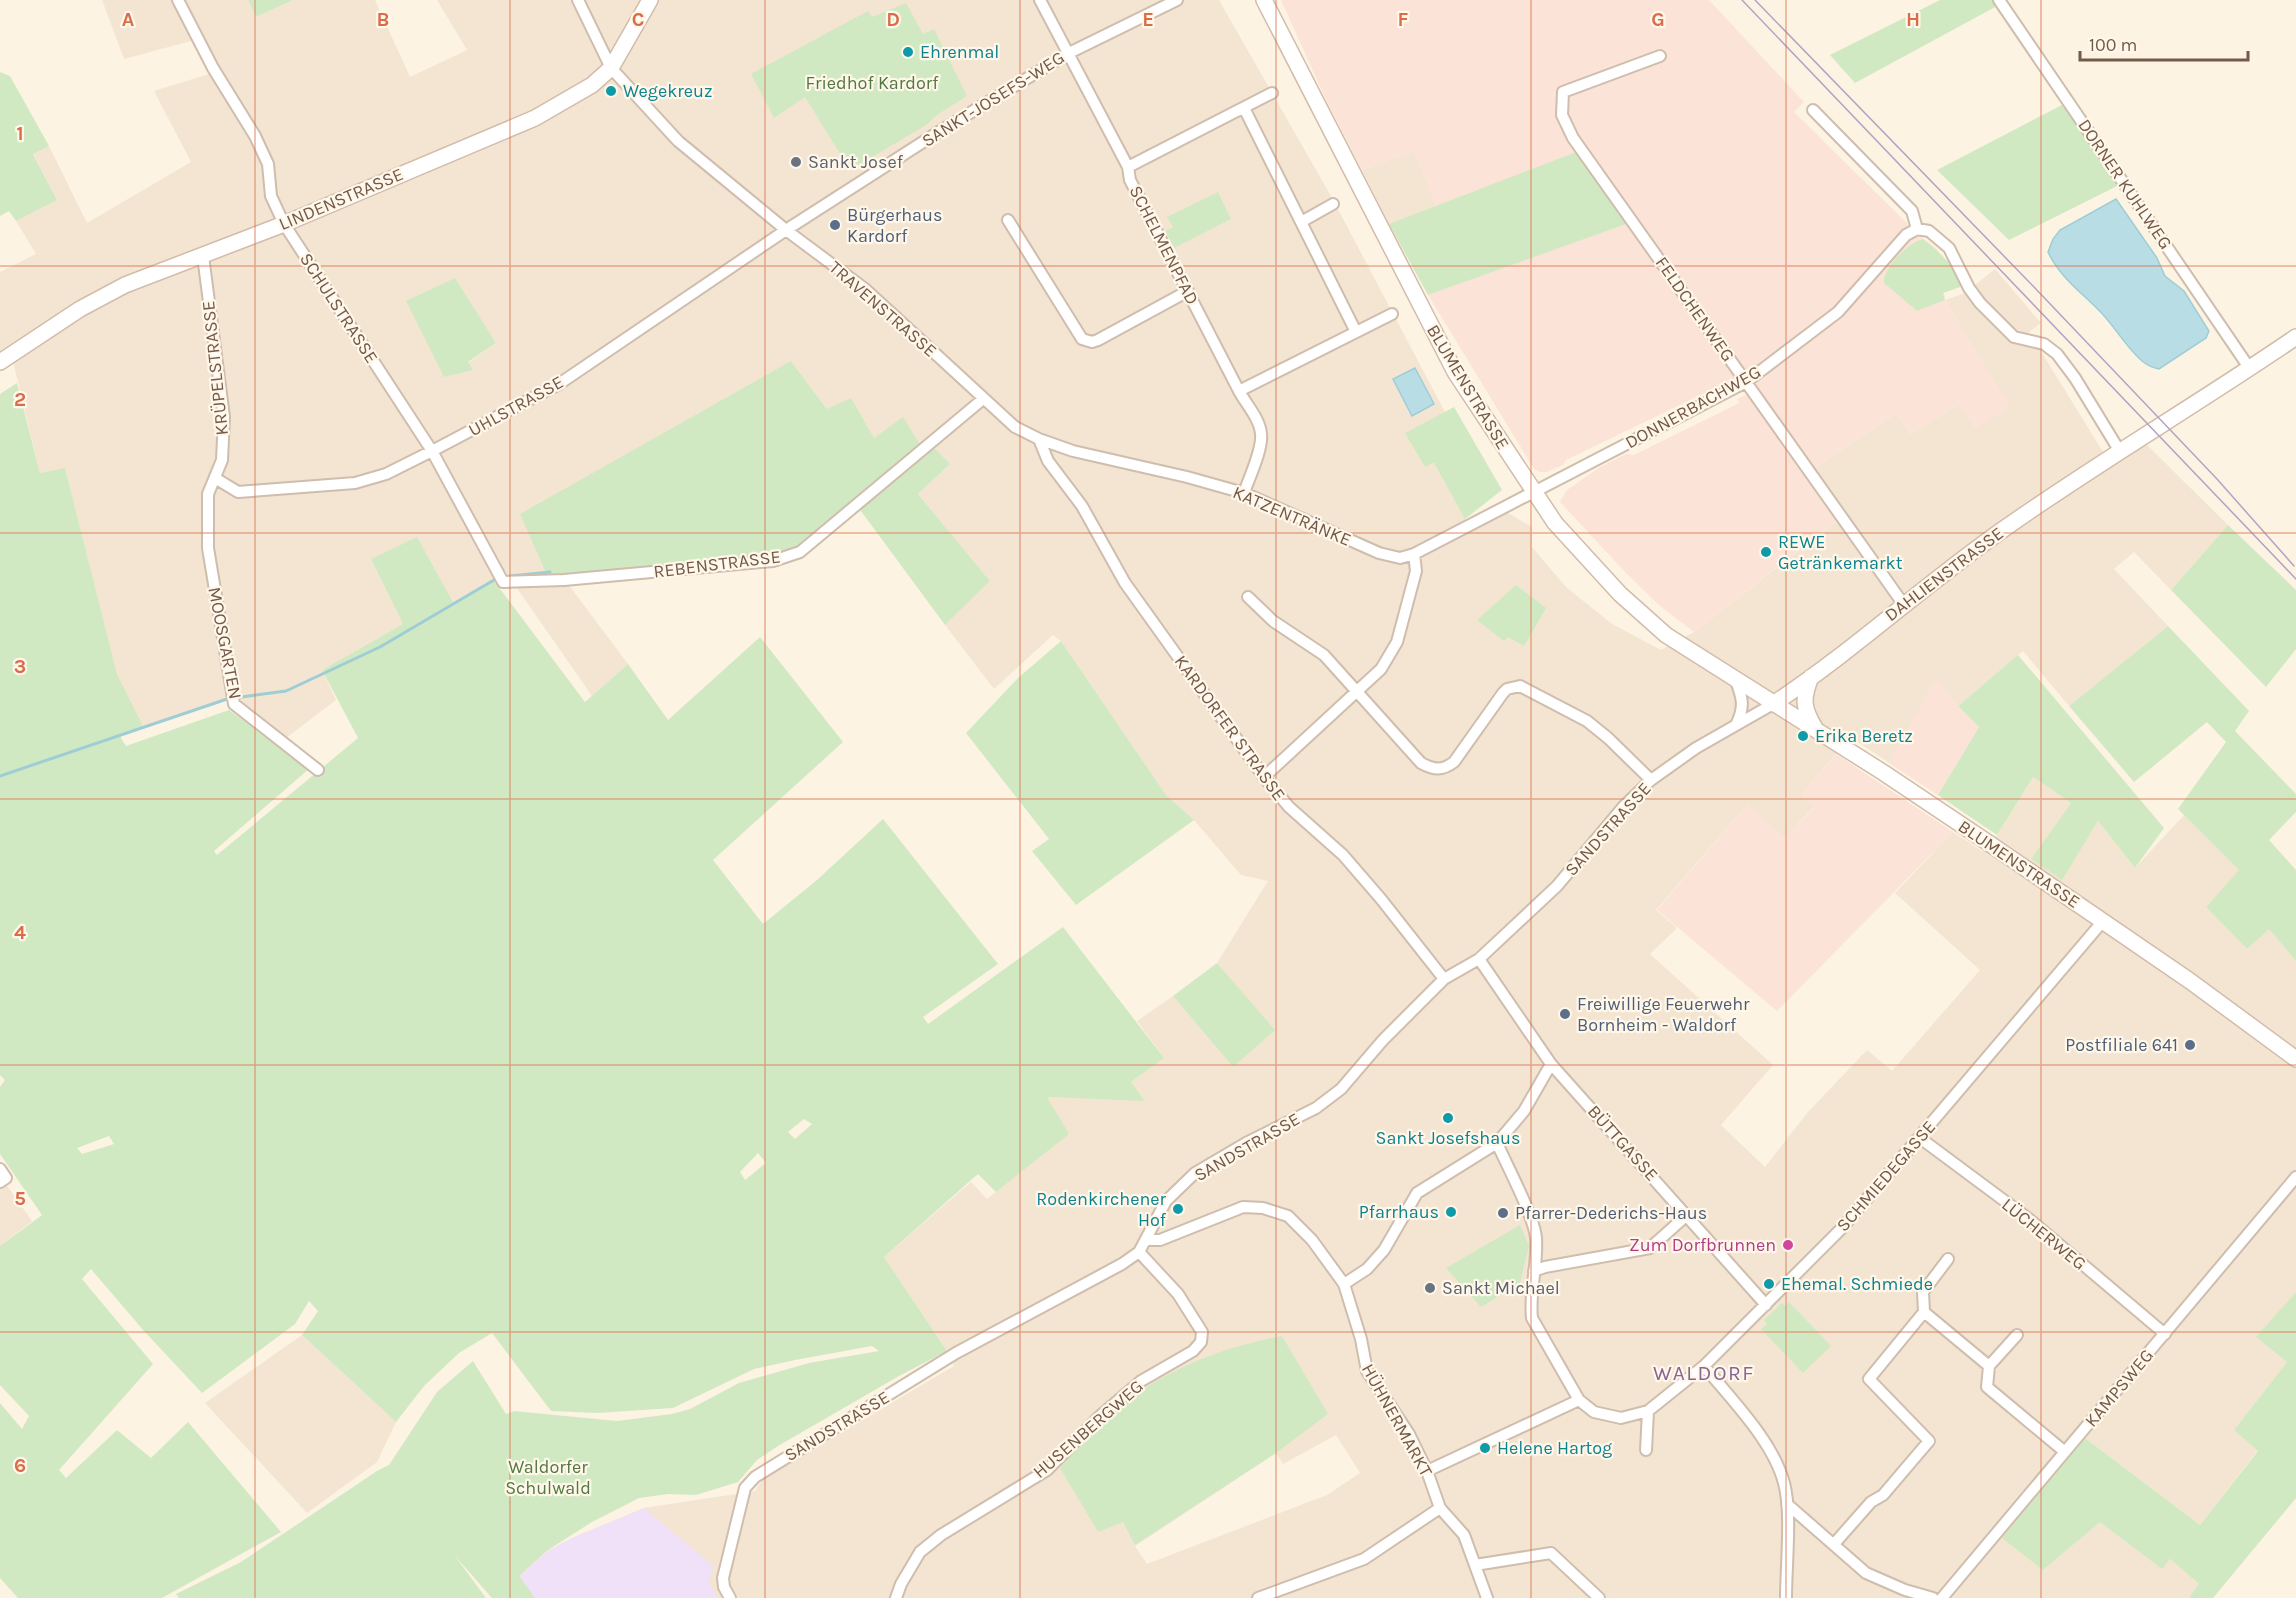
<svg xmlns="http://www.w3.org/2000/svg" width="2296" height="1598" font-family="Karla,sans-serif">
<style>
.residential{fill:#f3e5d2;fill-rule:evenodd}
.commercial{fill:#fce3d7}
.education{fill:#f0e0f8}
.green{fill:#d1e9c2;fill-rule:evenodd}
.water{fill:#b8dde5;stroke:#9ecdd6;stroke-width:1.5}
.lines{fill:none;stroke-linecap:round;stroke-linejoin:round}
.stream{stroke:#9ecdd6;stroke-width:3}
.street-casing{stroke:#cfbdad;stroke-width:14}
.secondary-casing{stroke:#d2bcaa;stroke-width:18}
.street{stroke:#fff;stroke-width:10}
.secondary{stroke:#fff;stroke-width:15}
.tram{stroke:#b5a2c5;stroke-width:1.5}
.grid{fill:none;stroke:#d96d4a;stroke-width:1.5;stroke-opacity:0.55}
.culture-dot{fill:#0f9aa8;stroke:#fff7e9;stroke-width:2}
.worship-dot{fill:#6b7280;stroke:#fff7e9;stroke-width:2}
.service-dot{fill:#5c6f8a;stroke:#fff7e9;stroke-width:2}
.hotel-dot{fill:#d1479c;stroke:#fff7e9;stroke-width:2}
.labels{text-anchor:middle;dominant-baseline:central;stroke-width:4.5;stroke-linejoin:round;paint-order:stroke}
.culture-label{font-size:18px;fill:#0d838f;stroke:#fff7e9;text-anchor:start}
.park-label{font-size:18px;fill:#517942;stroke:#fff7e9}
.street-label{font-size:18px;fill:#735949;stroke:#fff7e9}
.worship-label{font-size:18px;fill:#5b616d;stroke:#fff7e9;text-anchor:start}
.service-label{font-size:18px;fill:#4e5e75;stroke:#fff7e9;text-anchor:start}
.hotel-label{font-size:18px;fill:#b23c85;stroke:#fff7e9;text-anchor:end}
.quarter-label{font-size:21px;letter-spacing:1.5px;fill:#876597;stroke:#fff7e9}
.grid-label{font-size:20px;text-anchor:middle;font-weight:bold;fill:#d96d4a;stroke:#fff7e9;stroke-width:4.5;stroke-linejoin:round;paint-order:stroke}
</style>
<rect width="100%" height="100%" fill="#fcf3e3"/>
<!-- residential -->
<path class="residential" d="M102 0H248L256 17 293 0H375L410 77 467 50 437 0H1219L1331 196 1445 412 1406 433 1425 467 1434 463 1471 529 1503 510 1532 527V547L1566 587 1612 624 1661 650 1694 632 1846 514 1814 469 1897 413 1910 434 1960 404 2010 408 1945 300 1965 293 1995 269 2041 323 2029 332 2111 465 2145 443 2228 525 2171 590 2134 552 2114 569 2168 626 2069 706 2023 651 1958 706 1938 795 1850 737 1801 795 1814 807 1785 838 1747 805 1656 910 1677 928 1650 954 1773 1065 1721 1125 1765 1167 1808 1112 1867 1050 1892 1071 1980 970 1895 893 1953 832 1982 851 1997 835 2033 777 2071 803 2031 859 2062 879 2098 821 2135 868 2185 814 2240 870 2206 907 2247 949 2269 928 2296 961V1055L2290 1063 2296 1067V1292L2257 1337 2287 1362 2234 1430 2258 1450 2200 1525 2085 1438 2043 1570 2100 1521 2162 1568 2170 1559 2200 1585 2189 1598H492L489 1595 522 1574 549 1550 572 1538 644 1508 755 1491 763 1479 954 1366 947 1351 884 1257 971 1182 987 1199 1068 1134 1046 1097 1144 1100 1131 1082 1164 1058 1137 1021 1173 996 1233 1067 1274 1030 1217 963 1268 881 1241 875 1194 820 1166 795 1061 641 1053 635 994 689 945 625 990 581 918 494 950 464 874 438 827 409 792 362 547 575 566 572 568 584 628 664 592 696 505 571 494 581 454 604 371 559 403 624 322 670 336 700 286 738 232 699 144 728 117 674 65 469 40 473 9 345 0 351V272L36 254 16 221 57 200 33 153 49 146 87 223 191 162 154 91 219 71 202 38 124 59ZM455 279 496 343 468 363 407 301ZM1336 1435 1360 1473 1327 1495 1147 1564 1135 1546 1276 1453 1283 1464Z
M1414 151 1437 207 1389 224 1362 170Z
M0 1176 32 1221 0 1246Z
M302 1335 396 1422 377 1462 307 1513 205 1403Z"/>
<!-- commercial -->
<path class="commercial" d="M1281 0H1709L1804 102 1794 112 1923 239 1937 249 1945 300 2011 408 1975 429 1960 404 1910 434 1897 413 1814 469 1746 373 1566 460 1563 465 1547 472H1540L1534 469 1428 295 1628 223 1576 152 1437 207 1414 151 1362 170 1326 100Z
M1746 395 1756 397 1840 518 1694 632 1660 606 1626 573 1560 502 1567 490 1600 467 1626 454 1634 455 1739 403 1737 399Z
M1936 678 1958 706 1979 727 1938 795 1889 763Z
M1836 754 1953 832 1777 1011 1657 910 1748 804 1785 838 1814 808 1801 795Z"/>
<!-- education -->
<path class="education" d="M644 1508 713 1566 709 1583 718 1598H535L519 1576 549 1550 572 1538Z"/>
<!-- green -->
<path class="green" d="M248 0H293L256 17Z
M1940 0H1993L1997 6 1855 83 1830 55Z
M906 3 923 34 934 29 967 96 934 117 928 124 850 170 805 97 774 118 751 74 868 11 872 17Z
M0 72 10 76 49 146 33 154 57 200 16 221 9 211 0 216Z
M2062 105 2093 146 2119 185 2009 240 1937 170Z
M1576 152 1629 223 1428 295 1389 224Z
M1218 192 1231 219 1174 248 1165 231 1173 227 1167 217Z
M1923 239C1940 252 1954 266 1963 286L1943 293 1945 300 1917 311 1884 283C1883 267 1908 243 1923 239Z
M455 278 496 343 468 362 473 370 444 377 406 301Z
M791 361 827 409 851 398 874 438 903 417 921 446 935 449 950 464 918 494 990 581 945 625 858 507 854 499 797 548 775 556 547 575 520 514Z
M17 383 40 473 65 468 117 674 144 728 120 736 126 746 229 710 310 768 214 851 217 855 358 738 322 670 403 624 371 559 417 537 454 604 494 581 585 702 628 664 668 720 760 637 843 742 713 860 763 924 817 880 883 819 998 964 923 1017 928 1024 1063 927 1164 1058 1131 1082 1145 1101 1047 1097 1069 1134 996 1192 978 1174 884 1257 947 1351 899 1376 778 1446 757 1460 738 1482 696 1495 668 1494 639 1498 592 1522 548 1550 519 1576 535 1598H492L455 1556 486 1598H179L176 1594 241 1562 377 1471 389 1465 437 1392 473 1361 506 1414 514 1411 617 1421 672 1414 690 1409 739 1383 809 1363 879 1351 872 1346 795 1360 754 1369 673 1408 597 1413 551 1411 492 1333 459 1353 424 1386 396 1422 302 1335 318 1311 309 1301 295 1324 202 1393 144 1331 91 1269 82 1279 153 1364 59 1470 66 1478 117 1430 151 1458 188 1422 281 1532 162 1598H18L0 1578V1403L22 1429 29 1416 0 1385V1246L42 1215 0 1154V1087L5 1080 0 1075V394ZM804 1119 812 1124 795 1139 788 1132ZM109 1136 114 1144 82 1154 77 1148ZM758 1153 766 1163 745 1180 740 1172Z
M1454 407 1502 490 1465 519 1434 463 1425 467 1405 433Z
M2228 525 2296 590V649L2266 687 2171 590Z
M1516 585 1546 608 1524 646 1508 637 1504 641 1477 620Z
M2168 626 2249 711 2235 731 2296 794V812L2269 840 2296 870V961L2269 929 2247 949 2206 907 2239 870 2178 809 2226 742 2207 722 2134 782 2069 706Z
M1061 641 1166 795 1194 820 1076 905 1032 851 1049 839 966 733 1018 678Z
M2018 655 2164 828 2135 868 2098 821 2062 880 2031 859 2071 803 2033 777 1997 835 1938 795 1979 727 1958 706Z
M1217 963 1275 1030 1233 1067 1173 996Z
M1520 1225 1529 1246 1520 1283 1481 1307 1446 1268Z
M2296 1292V1498L2213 1598H2189L2199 1584 2170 1559 2162 1569 2100 1522 2043 1570 2002 1538 2085 1438 2200 1525 2258 1451 2234 1430 2287 1362 2256 1337Z
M1789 1302 1831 1346 1803 1373 1761 1329 1767 1324 1764 1320 1782 1303 1785 1306Z
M1282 1336 1328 1414 1276 1453 1135 1545 1123 1522 1098 1532 1060 1468C1074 1452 1088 1434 1104 1420 1153 1374 1217 1348 1282 1336Z"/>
<!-- water -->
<path class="water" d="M2116 199 2157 258 2165 276 2184 291 2209 331 2206 338 2159 369C2153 368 2147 365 2142 361 2128 349 2118 332 2106 318 2087 296 2061 280 2048 252L2053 239 2060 230Z
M1415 368 1434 404 1412 416 1393 379Z"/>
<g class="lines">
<!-- stream -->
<path class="stream" d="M0 776 227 699 286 691 380 647 494 580 510 576 550 572"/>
<!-- street casing -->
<g class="street-casing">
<path id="street" d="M178 0 213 68 255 136 268 164 271 196 284 224 432 451 503 582 564 580 773 561 800 552 983 399
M578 0 611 68 678 141 786 230 865 289 1015 427 1039 439 1073 451 1187 477 1244 493 1379 553 1400 558 1414 554 1746 382 1838 312 1906 235 1917 229
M1040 0 1128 167 1130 180 1239 391C1246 404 1260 419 1261 434 1263 449 1249 478 1244 493
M1999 0 2250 369
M1660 56 1563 92 1562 115 1573 138 1904 605
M1244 108 1356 332
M1813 110 1912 211 1917 229
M1128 167 1272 93
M1008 220 1082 339 1092 342 1098 340 1188 291
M1301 222 1333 204
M1917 229 1929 231 1949 248 1969 288 1980 303 2014 337 2044 344 2057 354 2075 378 2119 450
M203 256 224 417 222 460 208 494V548L234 704 318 770
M1239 391 1392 314
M1039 439 1048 461 1082 506 1125 583 1264 777 1289 807 1343 855 1381 899 1444 979
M215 478 238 492 355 483 386 474 432 451 559 384 786 230 937 133 1067 54 1177 0
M1248 597 1273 621 1324 655 1421 763C1434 770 1442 771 1454 762L1503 693 1507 689 1520 686 1587 721 1608 738 1651 780
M1736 681C1742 697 1745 706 1737 723
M1264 777 1381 669 1397 642 1416 571 1414 554
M1479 959 1551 1064 1766 1305
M1920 1138 2029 1219 2165 1334
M1497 1143C1507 1166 1534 1216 1536 1238 1538 1265 1529 1291 1532 1318L1579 1400
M0 1169 6 1178 0 1182
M1146 1240H1160L1243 1207 1263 1208 1288 1216 1312 1240 1344 1284 1361 1339 1367 1371 1409 1434 1427 1471 1440 1508 1464 1535 1487 1598
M1534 1271 1545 1267 1650 1248 1687 1215
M1344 1284 1367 1269 1384 1250 1417 1193 1497 1143 1524 1111 1551 1064
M1924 1312 1923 1292 1948 1259
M1704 1366C1731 1399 1773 1441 1784 1483 1792 1513 1786 1565 1786 1598
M1989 1366 2017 1335
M1646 1450 1648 1411
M1427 1471 1579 1400 1594 1412 1621 1418 1648 1411 1704 1366 1842 1228 2103 921
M1787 1504 1866 1573 1905 1590 1933 1598
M1834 1544 1871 1502 1883 1495 1929 1441 1869 1379 1924 1312 1989 1366 1987 1387 2065 1452
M1475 1565 1551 1553 1599 1598
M730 1598 724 1587 723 1578 745 1488 755 1477 956 1353 1122 1264 1139 1252 1166 1201 1195 1173 1246 1143 1316 1108 1341 1089 1383 1040 1444 979 1479 959 1557 886 1624 806 1651 780 1696 748 1773 704
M896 1598 901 1584 920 1552 941 1535 1047 1470 1100 1416 1141 1381 1193 1351 1201 1342 1202 1332 1178 1294 1139 1252
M1258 1598 1364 1559 1440 1508
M1942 1598 2296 1177"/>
</g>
<!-- secondary casing -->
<g class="secondary-casing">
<path id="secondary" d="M1264 0 1455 372 1555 523 1620 594 1666 635 1884 773 1990 844 2190 981 2296 1059
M0 362 80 309 125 285 284 224 535 118 592 85 611 68 650 0
M1811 677C1802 699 1803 708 1815 728
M1773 704C1855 650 1927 582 2008 526 2102 460 2201 402 2296 337"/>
</g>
<!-- street -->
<use href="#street" class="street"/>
<!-- secondary -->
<use href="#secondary" class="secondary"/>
<!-- tram -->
<path class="tram" d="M1742 0 2296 579
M1755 0 2034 287 2217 479 2294 566"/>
</g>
<!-- grid -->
<path class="grid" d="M255 0V1598M510 0V1598M765 0V1598M1020 0V1598M1276 0V1598M1531 0V1598M1786 0V1598M2041 0V1598M0 266H2296M0 533H2296M0 799H2296M0 1065H2296M0 1332H2296"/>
<!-- markers -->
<g class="culture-dot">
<circle cx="908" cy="52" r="6"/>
<circle cx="611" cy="91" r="6"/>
<circle cx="1766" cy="552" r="6"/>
<circle cx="1803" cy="736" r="6"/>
<circle cx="1448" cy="1118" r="6"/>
<circle cx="1178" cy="1209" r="6"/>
<circle cx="1451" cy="1212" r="6"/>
<circle cx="1769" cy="1284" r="6"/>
<circle cx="1485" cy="1448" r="6"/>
</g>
<g class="worship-dot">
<circle cx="796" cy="162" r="6"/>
<circle cx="1430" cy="1288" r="6"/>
</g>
<g class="service-dot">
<circle cx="835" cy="225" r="6"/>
<circle cx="1565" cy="1014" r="6"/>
<circle cx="2190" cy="1045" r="6"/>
<circle cx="1503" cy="1213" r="6"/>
</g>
<circle class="hotel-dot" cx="1788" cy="1245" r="6"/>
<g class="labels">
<!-- culture labels -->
<g class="culture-label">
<text x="920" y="52">Ehrenmal</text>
<text x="623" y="91">Wegekreuz</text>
<text x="1778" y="542">REWE<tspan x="1778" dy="21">Getränkemarkt</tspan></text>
<text x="1815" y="736">Erika Beretz</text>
<text x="1448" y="1138" text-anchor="middle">Sankt Josefshaus</text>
<text x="1166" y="1199" text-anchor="end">Rodenkirchener<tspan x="1166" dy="21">Hof</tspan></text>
<text x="1439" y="1212" text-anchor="end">Pfarrhaus</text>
<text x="1781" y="1284">Ehemal. Schmiede</text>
<text x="1497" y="1448">Helene Hartog</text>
</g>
<!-- park labels -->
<g class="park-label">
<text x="872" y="83">Friedhof Kardorf</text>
<text x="548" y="1467">Waldorfer<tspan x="548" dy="21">Schulwald</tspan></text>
</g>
<!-- street labels -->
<g class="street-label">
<text transform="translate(993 99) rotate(-32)">SANKT-JOSEFS-WEG</text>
<text transform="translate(2125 184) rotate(56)">DORNER KUHLWEG</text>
<text transform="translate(341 199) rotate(-23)">LINDENSTRASSE</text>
<text transform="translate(1164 245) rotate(63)">SCHELMENPFAD</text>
<text transform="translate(339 308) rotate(57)">SCHULSTRASSE</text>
<text transform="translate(883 309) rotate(41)">TRAVENSTRASSE</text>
<text transform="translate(1695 309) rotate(55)">FELDCHENWEG</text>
<text transform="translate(215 368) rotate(-96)">KRÜPELSTRASSE</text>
<text transform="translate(1468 387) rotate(59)">BLUMENSTRASSE</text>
<text transform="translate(516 406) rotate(-29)">UHLSTRASSE</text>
<text transform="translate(1693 407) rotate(-29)">DONNERBACHWEG</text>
<text transform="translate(1292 516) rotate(23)">KATZENTRÄNKE</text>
<text transform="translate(717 564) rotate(-7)">REBENSTRASSE</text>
<text transform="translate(1944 574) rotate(-37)">DAHLIENSTRASSE</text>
<text transform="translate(225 643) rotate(79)">MOOSGARTEN</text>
<text transform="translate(1230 728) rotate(54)">KARDORFER STRASSE</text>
<text transform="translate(1608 829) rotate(-48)">SANDSTRASSE</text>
<text transform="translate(2019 864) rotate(34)">BLUMENSTRASSE</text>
<text transform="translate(1623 1143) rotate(48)">BÜTTGASSE</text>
<text transform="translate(1247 1147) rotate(-30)">SANDSTRASSE</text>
<text transform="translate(1886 1176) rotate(-49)">SCHMIEDEGASSE</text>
<text transform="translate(2044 1234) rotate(39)">LÜCHERWEG</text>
<text transform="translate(2119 1388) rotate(-50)">KAMPSWEG</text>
<text transform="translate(1397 1420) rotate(61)">HÜHNERMARKT</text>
<text transform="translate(837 1426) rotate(-31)">SANDSTRASSE</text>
<text transform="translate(1088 1429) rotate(-41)">HUSENBERGWEG</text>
</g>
<!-- worship labels -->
<g class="worship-label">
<text x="808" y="162">Sankt Josef</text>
<text x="1442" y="1288">Sankt Michael</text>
</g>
<!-- service labels -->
<g class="service-label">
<text x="847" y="215">Bürgerhaus<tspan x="847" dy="21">Kardorf</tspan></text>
<text x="1577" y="1004">Freiwillige Feuerwehr<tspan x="1577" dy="21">Bornheim - Waldorf</tspan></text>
<text x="2178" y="1045" text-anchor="end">Postfiliale 641</text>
<text x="1515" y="1213">Pfarrer-Dederichs-Haus</text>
</g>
<!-- hotel labels -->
<g class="hotel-label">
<text x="1776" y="1245">Zum Dorfbrunnen</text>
</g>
<!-- quarter labels -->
<g class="quarter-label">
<text x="1704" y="1373">WALDORF</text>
</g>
</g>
<g class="grid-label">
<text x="128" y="26">A</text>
<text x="383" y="26">B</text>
<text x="638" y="26">C</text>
<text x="893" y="26">D</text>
<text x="1148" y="26">E</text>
<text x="1403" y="26">F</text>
<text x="1658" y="26">G</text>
<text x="1913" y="26">H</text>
<text x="20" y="140">1</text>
<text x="20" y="406">2</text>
<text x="20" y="673">3</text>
<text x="20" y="939">4</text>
<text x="20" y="1205">5</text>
<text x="20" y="1472">6</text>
</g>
<!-- scale -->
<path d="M2080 51v9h168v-9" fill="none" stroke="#735949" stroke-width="3"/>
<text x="2089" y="51" font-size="18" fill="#735949" stroke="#fff7e9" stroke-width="4.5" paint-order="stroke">100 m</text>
</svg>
